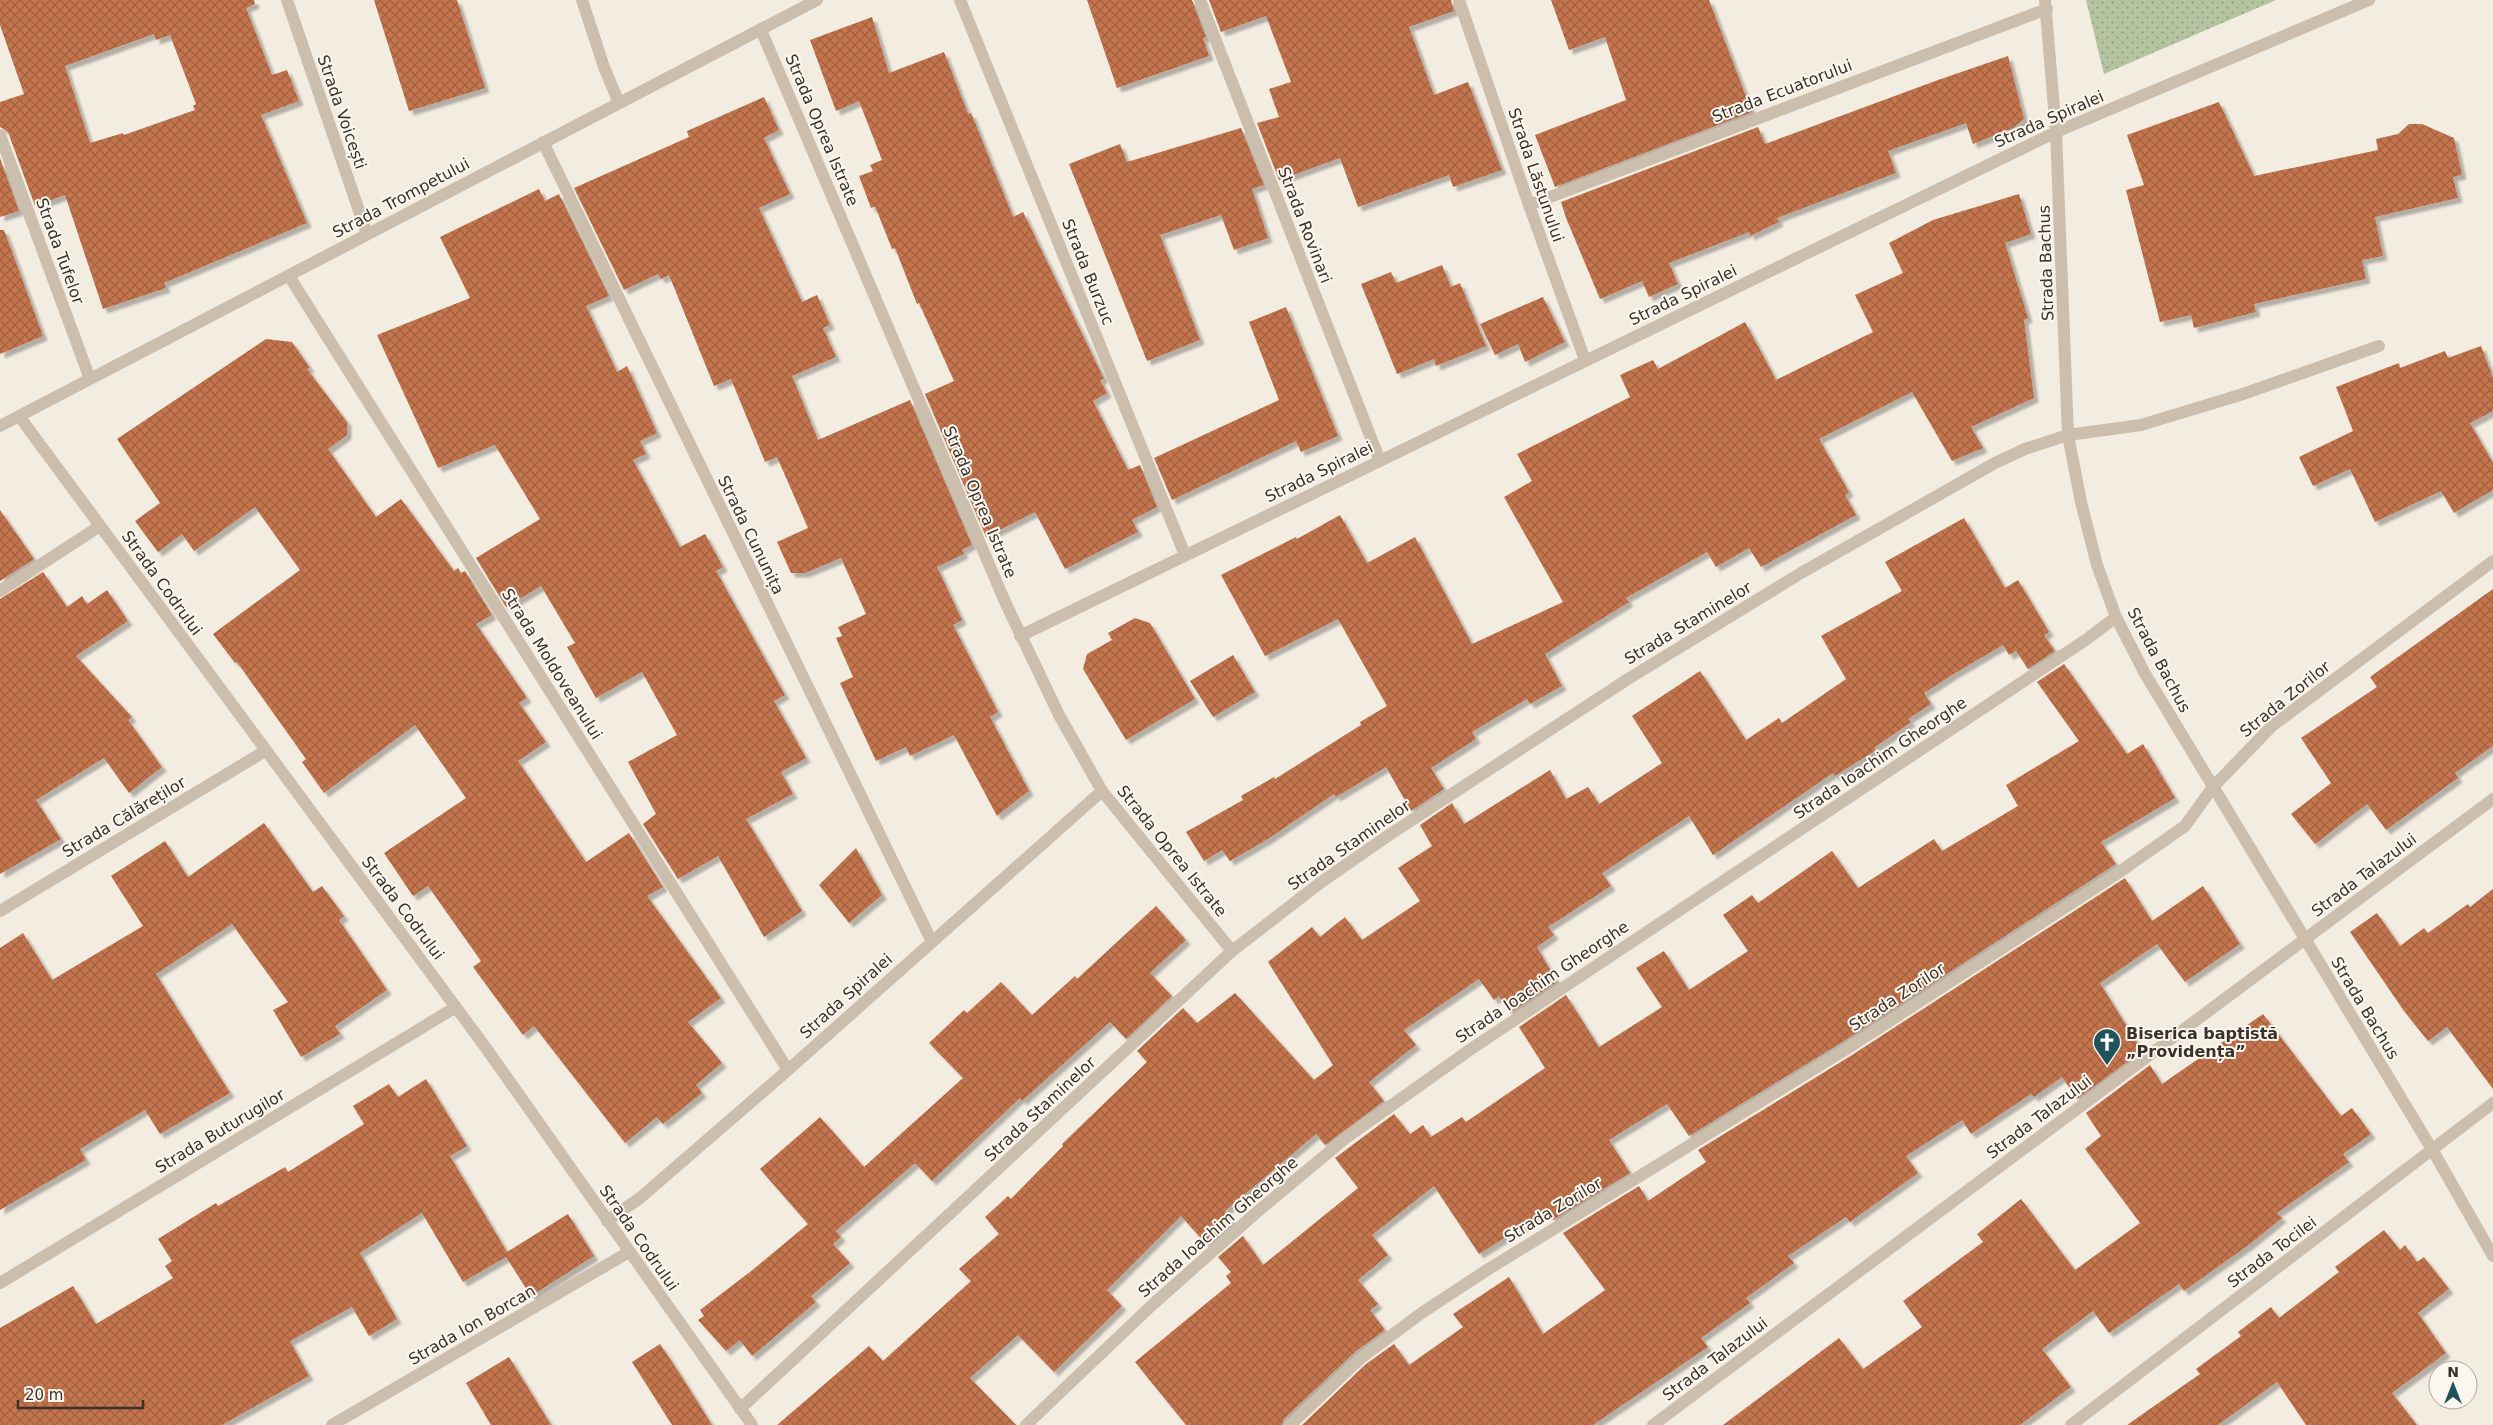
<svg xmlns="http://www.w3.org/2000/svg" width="2493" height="1425" font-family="'DejaVu Sans',sans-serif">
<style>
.park{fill:url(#park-dots)}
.building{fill:url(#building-cross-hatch);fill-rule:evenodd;filter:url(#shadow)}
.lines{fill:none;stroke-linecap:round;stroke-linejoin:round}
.minor{stroke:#ccbeac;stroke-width:12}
.labels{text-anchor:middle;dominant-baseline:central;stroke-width:4;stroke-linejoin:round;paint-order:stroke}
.street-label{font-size:16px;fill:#3a312b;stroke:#fbf6ee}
.poi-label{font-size:16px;font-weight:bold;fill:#3a312b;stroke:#fbf6ee;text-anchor:start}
</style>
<defs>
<pattern id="park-dots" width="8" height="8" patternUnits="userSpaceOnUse" patternTransform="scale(1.25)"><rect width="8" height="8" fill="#b4c3a0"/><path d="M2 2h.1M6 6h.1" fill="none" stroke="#939f83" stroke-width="1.8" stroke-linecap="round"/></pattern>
<pattern id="building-cross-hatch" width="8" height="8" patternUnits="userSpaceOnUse" patternTransform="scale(1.25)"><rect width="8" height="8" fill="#c5754d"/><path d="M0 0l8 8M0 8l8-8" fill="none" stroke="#a16140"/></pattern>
<filter id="shadow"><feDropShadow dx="4.5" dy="4.5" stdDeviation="1" flood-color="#0004"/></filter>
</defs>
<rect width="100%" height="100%" fill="#f3ece1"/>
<!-- park -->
<path class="park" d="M2086 0H2276L2104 74Z"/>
<!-- building -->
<path class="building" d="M0 0H254L255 4 246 8 272 75 287 70 299 101 261 115 307 223 164 283 166 288 103 309 65 195 35 206 8 132 0 127V102L24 94 0 25ZM154 34 156 40 170 35 196 104 193 106 195 110 124 135 123 133 90 143 65 66Z
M374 0H457L485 88 409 111Z
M1087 0H1192L1206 37 1203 38 1209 56 1117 88Z
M1209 0H1451L1454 11 1409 27 1434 95 1468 82 1502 170 1453 187 1449 175 1358 207 1340 158 1279 180 1257 123 1279 117 1269 89 1291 82 1266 16 1221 32Z
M1551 0H1709L1752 112 1555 187 1535 135 1626 100 1605 37 1569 50Z
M872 17 889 73 944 52 968 114 971 113 1013 217 1023 212 1104 379 1100 380 1107 393 1093 401 1128 470 1140 465 1157 507 1132 520 1138 532 1065 569 1035 512 986 537 925 394 954 381 919 303 917 304 895 248 892 249 875 206 871 208 859 176 873 171 870 165 882 160 859 101 836 111 810 40Z
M2008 56 2024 119 2013 128 1973 144 1966 123 1888 151 1896 173 1777 218 1779 222 1750 236 1749 232 1669 263 1678 284 1649 297 1642 281 1600 299 1566 218 1561 202 1758 127 1765 144 1938 80Z
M764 97 779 130 764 138 790 194 759 208 802 302 817 295 830 325 823 328 836 357 792 376 818 440 910 400 972 545 962 550 964 554 937 567 962 620 953 625 998 712 990 717 1029 791 997 816 954 735 910 756 906 747 876 761 840 683 853 677 836 638 842 636 838 627 866 614 841 558 805 573H791L777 542 808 528 777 457 765 462 731 379 714 386 669 275 661 279 658 274 624 290 574 188 689 137 687 131Z
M2219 102 2254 176 2378 150 2376 139 2398 134 2409 124H2422L2454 138 2462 175 2453 177 2458 198 2375 217 2383 256 2362 260 2366 279 2254 304 2256 312 2194 328 2191 315 2160 322 2126 190 2144 185 2127 135Z
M1241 128 1264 185 1252 189 1268 238 1234 250 1221 215 1160 235 1200 340 1147 361 1069 164 1120 144 1127 162Z
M0 158 19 211 0 217Z
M539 189 545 201 559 194 609 296 586 306 617 372 627 366 657 433 640 441 646 454 633 460 680 547 705 534 723 567 716 571 785 695 774 701 806 758 781 772 793 794 746 819 802 911 764 937 718 856 678 879 643 824 656 814 628 762 677 735 642 672 596 698 567 647 575 643 541 586 506 607 476 558 540 519 495 445 438 468 377 335 470 298 440 237Z
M2019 194 2031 234 2005 243 2028 318 2024 320 2034 398 1971 427 1983 448 1952 461 1912 392 1819 439 1849 492 1845 495 1856 515 1761 567 1749 548 1716 567 1707 552 1626 598 1629 602 1545 654 1562 686 1530 704 1527 699 1472 732 1476 739 1431 768 1444 789 1411 811 1386 767 1336 797 1334 794 1268 839 1230 861 1222 850 1204 861 1186 832 1243 800 1241 796 1274 777 1275 779 1361 725 1360 722 1387 706 1338 619 1265 656 1221 575 1296 537 1297 539 1340 515 1367 563 1415 537 1472 644 1563 602 1504 497 1532 481 1517 454 1630 397 1620 375 1653 360 1658 369 1745 322 1776 380 1873 332 1855 295 1903 273 1889 243 1933 220Z
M0 230H4L43 336 0 354Z
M1442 265 1451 287 1460 283 1486 346 1436 366 1434 359 1397 374 1361 284 1391 272 1396 283Z
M1543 297 1565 342 1525 362 1518 344 1495 355 1480 324Z
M1286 307 1338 436 1301 452 1296 441 1172 500 1154 458 1279 400 1249 322Z
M266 339 292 342 310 368 307 369 347 422V435L328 449 376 517 401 499 454 571 458 568 461 573 465 571 492 615 476 624 527 698 519 703 546 742 518 761 586 862 629 833 663 887 647 896 721 998 688 1022 722 1063 696 1085 702 1093 663 1124 657 1117 625 1143 534 1026 523 1035 473 967 481 961 428 886 413 896 384 853 466 798 415 725 324 793 302 762 306 759 237 662 235 663 213 634 300 570 255 507 194 551 182 534 158 552 135 521 160 503 117 439Z
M2481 346 2493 378V411L2470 423 2493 463V490L2454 513 2441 491 2375 522 2350 469 2313 486 2299 457 2353 431 2336 387 2399 363 2400 368 2445 351 2448 358Z
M0 510 34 559 0 581Z
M1964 518 2005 588 2018 580 2049 632 2044 635 2055 651 2028 669 2016 651 2009 655 2003 645 1957 672 1924 693 1931 704 1908 719 1911 722 1874 748 1876 750 1835 776 1833 773 1713 855 1689 816 1602 873 1611 886 1548 927 1554 935 1537 947 1557 982 1510 1013 1499 996 1494 1000 1479 979 1404 1030 1416 1045 1369 1082 1384 1101 1325 1145 1316 1134 1225 1211 1233 1222 1207 1245 1181 1216 1107 1290 1122 1306 1054 1372 1018 1335 970 1378 1016 1425H777L869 1346 883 1361 971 1281 959 1269 999 1234 985 1217 1008 1196 1011 1199 1063 1146 1062 1144 1147 1062 1137 1051 1183 1008 1197 1023 1235 993 1314 1080 1333 1065 1268 962 1312 927 1320 937 1345 917 1362 940 1420 901 1398 868 1432 846 1420 825 1452 803 1464 824 1550 770 1566 799 1588 787 1599 804 1662 763 1632 716 1700 671 1746 740 1779 718 1782 723 1846 679 1821 636 1902 591 1885 562Z
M43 572 67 607 82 596 87 604 107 590 128 621 76 656 132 717 128 720 162 767 129 793 104 758 36 800 61 839 0 874V599Z
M2493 589V746L2455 773 2458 778 2386 830 2367 804 2315 844 2291 814 2331 783 2301 738 2377 687 2370 677Z
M1135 618 1150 623 1195 699 1126 740 1083 669 1087 654 1112 640 1108 633Z
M1233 655 1255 692 1213 717 1190 681Z
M2064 664 2127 754 2143 744 2175 798 2101 842 2116 864 1844 1041 1689 1136 1667 1104 1609 1140 1630 1173 1553 1220 1547 1211 1479 1254 1434 1186 1372 1235 1388 1255 1358 1280 1378 1304 1370 1310 1385 1330 1355 1352 1284 1419 1282 1425H1186L1135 1362 1231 1283 1226 1276 1231 1272 1218 1257 1243 1236 1263 1265 1358 1188 1335 1158 1394 1114 1410 1134 1423 1125 1431 1137 1462 1117 1466 1122 1545 1068 1519 1027 1566 995 1599 1047 1662 1007 1636 968 1664 951 1689 990 1748 951 1723 915 1752 895 1758 903 1832 851 1858 888 1934 839 1942 851 2018 806 2006 785 2079 741 2037 682Z
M264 823 313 892 322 886 344 916 339 920 387 990 335 1026 340 1034 301 1057 273 1010 288 1002 232 924 156 974 230 1093 160 1134 145 1110 80 1149 86 1160 0 1210V948L23 933 52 980 143 926 111 876 165 841 188 877Z
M856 848 882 895 849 923 819 885Z
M2125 878 2152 921 2203 886 2240 944 2185 982 2157 944 2100 983 2142 1051 2077 1099 2062 1077 2034 1097 2031 1094 1971 1134 1962 1120 1906 1156 1918 1173 1850 1222 1846 1217 1788 1256 1794 1263 1746 1298 1750 1303 1701 1338 1708 1347 1593 1425H1302L1366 1364 1394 1344 1409 1365 1463 1327 1453 1314 1509 1277 1543 1334 1605 1290 1563 1233 1639 1186 1648 1201 1706 1162 1698 1150 1852 1055Z
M2493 889V1089L2447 1027 2428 1041 2404 1011 2350 932 2377 913 2400 946 2424 928 2428 933 2468 904 2470 907Z
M1156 906 1186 940 1150 973 1172 996 1126 1039 1110 1022 1022 1101 1020 1098 932 1181 915 1163 836 1231 841 1237 833 1244 850 1263 811 1296 816 1302 752 1356 740 1340 726 1351 698 1320 704 1316 700 1310 750 1272 808 1224 760 1169 820 1117 864 1167 963 1078 929 1043 964 1010 967 1013 1001 982 1032 1015 1075 976 1077 979Z
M2263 1014 2341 1116 2352 1108 2371 1134 2343 1154 2349 1162 2277 1213 2282 1218 2250 1244 2184 1291 2179 1284 2109 1333 2093 1311 2042 1349 2071 1387 2020 1425H1723L1839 1338 1863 1369 1922 1327 1903 1301 1983 1242 1977 1234 2021 1199 2075 1270 2140 1223 2085 1149 2101 1136 2086 1113 2150 1065 2162 1084Z
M426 1079 467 1146 450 1156 507 1252 568 1214 594 1256 531 1296 506 1257 463 1282 422 1213 360 1253 397 1319 369 1336 352 1307 290 1341 309 1376 222 1425H0V1328L73 1286 96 1324 173 1278 165 1266 172 1261 158 1239 216 1203 218 1206 285 1167 288 1172 364 1124 353 1106 389 1084 398 1097Z
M2384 1230 2400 1250 2405 1245 2417 1262 2424 1257 2449 1289 2418 1313 2446 1353 2392 1393 2417 1425H2306L2277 1382 2218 1425H2127L2200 1374 2196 1369 2241 1336 2238 1332 2271 1307 2279 1318 2339 1272 2335 1267Z
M660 1344 678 1371 712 1425H672L632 1362Z
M509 1357 551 1425H491L466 1383Z"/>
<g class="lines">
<!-- minor -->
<path class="minor" d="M287 0 367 234
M582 0 604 67 619 103
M960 0 1185 555
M1200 0 1380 461
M1459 0 1529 205 1585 360
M2045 0 2056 132 2068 435 2081 502 2097 565 2116 617 2144 672 2433 1151 2493 1256
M761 30 1006 604 1059 715 1102 791 1232 951
M0 135 90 379
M543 142 932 942
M1529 205 2047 9
M289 276 788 1070
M19 416 486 1048 752 1425
M0 426 817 0
M0 591 100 526
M1020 636 2056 132 2369 0
M0 911 265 751
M607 1221 640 1198 788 1070 1102 791
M0 1283 456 1007
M740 1409 1232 951 1320 883 1389 835 1628 679 1801 573 1995 463 2025 449 2068 435 2141 425 2240 395 2379 346
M332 1425 629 1252
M1026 1425 1151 1306 1257 1212 1347 1137 1471 1049 2087 639 2116 617
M1290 1425 1361 1358 1423 1312 1487 1270 1848 1048 2115 875 2185 826 2213 787 2272 726 2493 561
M1653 1425 2493 799
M2071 1425 2493 1103"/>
</g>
<!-- icons -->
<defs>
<g id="church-pin" transform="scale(1.4375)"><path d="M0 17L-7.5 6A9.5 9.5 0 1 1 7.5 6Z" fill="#20535c" stroke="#fbf6ee"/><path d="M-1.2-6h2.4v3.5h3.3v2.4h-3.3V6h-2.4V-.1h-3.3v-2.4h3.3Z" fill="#fff"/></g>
</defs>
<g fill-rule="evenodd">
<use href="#church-pin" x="2107" y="1042"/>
</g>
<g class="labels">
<!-- street labels -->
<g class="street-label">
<text transform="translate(1782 91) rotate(-21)">Strada Ecuatorului</text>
<text transform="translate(342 112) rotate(71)">Strada Voicești</text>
<text transform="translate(2049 119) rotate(-24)">Strada Spiralei</text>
<text transform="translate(822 130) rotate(67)">Strada Oprea Istrate</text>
<text transform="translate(1536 175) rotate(71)">Strada Lăstunului</text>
<text transform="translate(401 198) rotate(-28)">Strada Trompetului</text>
<text transform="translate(1305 225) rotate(69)">Strada Rovinari</text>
<text transform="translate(60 251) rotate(70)">Strada Tufelor</text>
<text transform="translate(2046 263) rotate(-92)">Strada Bachus</text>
<text transform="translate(1088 272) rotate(68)">Strada Burzuc</text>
<text transform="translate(1683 295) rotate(-26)">Strada Spiralei</text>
<text transform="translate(1319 472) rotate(-26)">Strada Spiralei</text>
<text transform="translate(980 502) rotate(67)">Strada Oprea Istrate</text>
<text transform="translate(751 535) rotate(64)">Strada Cununița</text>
<text transform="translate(162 583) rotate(54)">Strada Codrului</text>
<text transform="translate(1688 623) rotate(-31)">Strada Staminelor</text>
<text transform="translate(2159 660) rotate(62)">Strada Bachus</text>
<text transform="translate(552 664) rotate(58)">Strada Moldoveanului</text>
<text transform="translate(2285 699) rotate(-39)">Strada Zorilor</text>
<text transform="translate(1880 758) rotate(-34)">Strada Ioachim Gheorghe</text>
<text transform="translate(124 817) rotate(-31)">Strada Călăreților</text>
<text transform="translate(1349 845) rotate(-35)">Strada Staminelor</text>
<text transform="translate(1172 851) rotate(51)">Strada Oprea Istrate</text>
<text transform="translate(2364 875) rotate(-37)">Strada Talazului</text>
<text transform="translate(403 908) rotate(53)">Strada Codrului</text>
<text transform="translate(1542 982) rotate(-34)">Strada Ioachim Gheorghe</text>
<text transform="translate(846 996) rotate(-42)">Strada Spiralei</text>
<text transform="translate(1897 997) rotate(-33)">Strada Zorilor</text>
<text transform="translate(2365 1008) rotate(59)">Strada Bachus</text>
<text transform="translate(1040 1109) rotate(-43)">Strada Staminelor</text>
<text transform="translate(2039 1117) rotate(-37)">Strada Talazului</text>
<text transform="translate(220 1131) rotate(-31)">Strada Buturugilor</text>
<text transform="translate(1553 1210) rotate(-31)">Strada Zorilor</text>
<text transform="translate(1218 1227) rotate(-41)">Strada Ioachim Gheorghe</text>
<text transform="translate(639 1238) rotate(55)">Strada Codrului</text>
<text transform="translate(2272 1252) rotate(-37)">Strada Tocilei</text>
<text transform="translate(472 1325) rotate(-30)">Strada Ion Borcan</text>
<text transform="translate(1715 1359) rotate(-37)">Strada Talazului</text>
</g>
<!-- poi labels -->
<g class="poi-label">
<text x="2126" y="1033">Biserica baptistă<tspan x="2126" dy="18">„Providența”</tspan></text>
</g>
</g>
<!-- north arrow -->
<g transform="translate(2453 1385)"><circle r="24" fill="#fbf6ee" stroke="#aea7a0"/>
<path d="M0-4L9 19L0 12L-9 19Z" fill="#20535c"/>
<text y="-8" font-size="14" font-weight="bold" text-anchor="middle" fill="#3a312b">N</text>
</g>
<!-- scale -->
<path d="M18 1400v8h125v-8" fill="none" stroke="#3a312b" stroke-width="2.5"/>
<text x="25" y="1400" font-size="15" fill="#3a312b" stroke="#fbf6ee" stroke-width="4" paint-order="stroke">20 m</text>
</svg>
